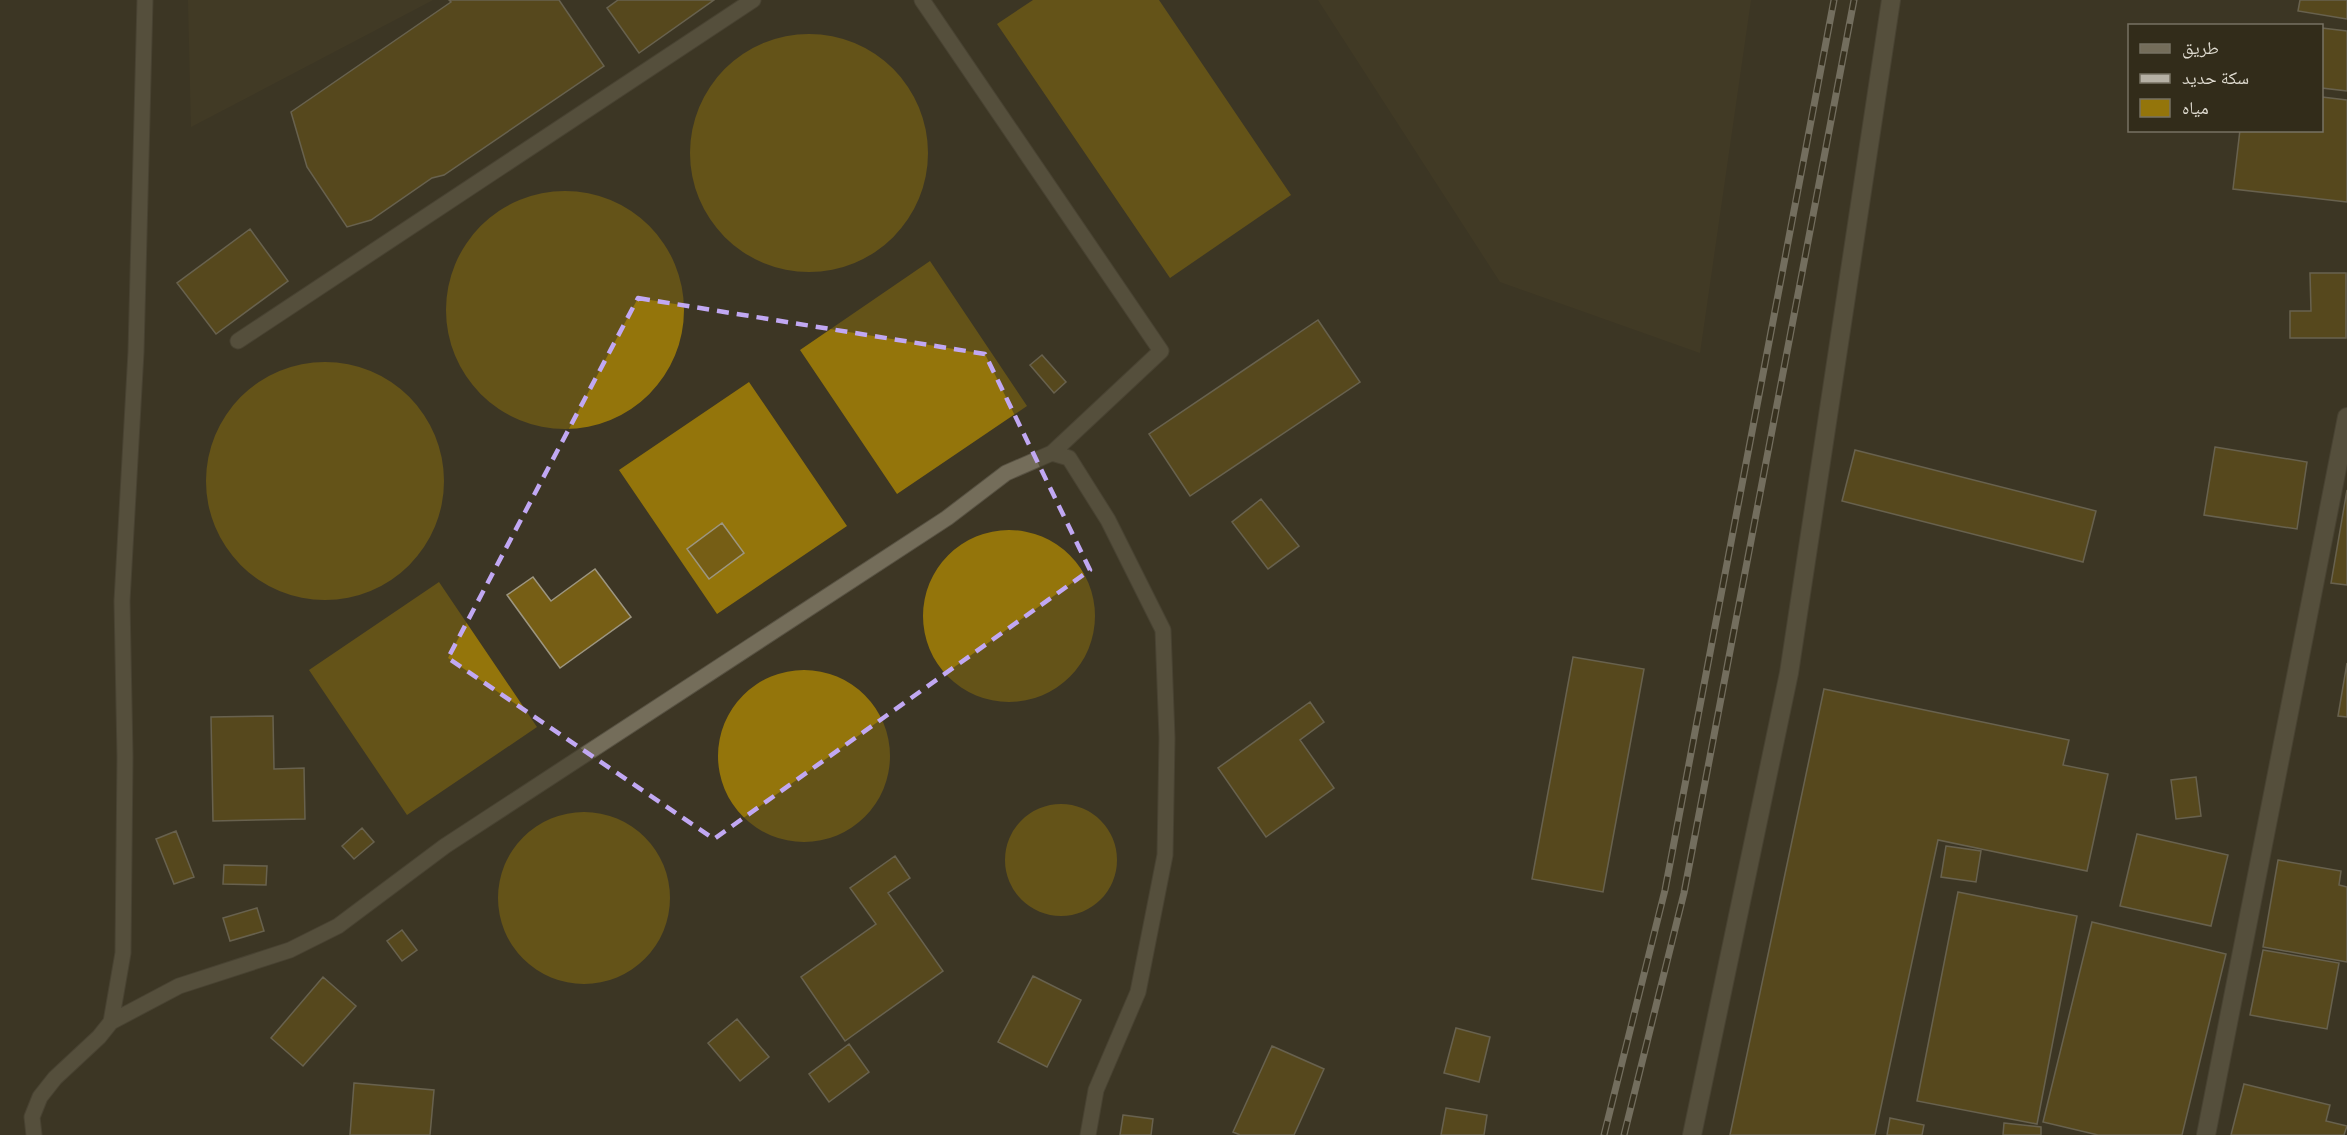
<svg xmlns="http://www.w3.org/2000/svg" width="2347" height="1135" font-family="'Roboto Condensed','Noto Naskh Arabic',sans-serif">
<style>
.built{fill:#483f27}
.water{fill:#94750b}
.building{fill:#765e15;stroke:#9d9681;stroke-width:1.5}
.lines{fill:none;stroke-linecap:round;stroke-linejoin:round}
.lane-casing{stroke:#585243;stroke-width:17}
.street-casing{stroke:#585243;stroke-width:20}
.lane{stroke:#746d5a;stroke-width:15}
.street{stroke:#746d5a;stroke-width:18}
.rail-casing{stroke:#b6b1a5;stroke-width:7}
.rail{stroke:#322c1a;stroke-width:4.5;stroke-dasharray:14;stroke-linecap:butt}
.marked{fill:none;stroke:#c1a8f3;stroke-width:4.5;stroke-dasharray:12 8;stroke-linejoin:round}
</style>
<rect width="100%" height="100%" fill="#3d3624"/>
<!-- built -->
<path class="built" d="M188 0H433L191 127Z
M1318 0H1751L1700 353 1500 282Z"/>
<!-- water -->
<path class="water" d="M1033 0H1159L1291 195 1170 278 997 24Z
M690 153a119 119 0 1 1 238 0a119 119 0 1 1-238 0Z
M446 310a119 119 0 1 1 238 0a119 119 0 1 1-238 0Z
M930 261 1027 406 897 494 800 350Z
M206 481a119 119 0 1 1 238 0a119 119 0 1 1-238 0Z
M749 382 847 526 717 614 619 470Z
M923 616a86 86 0 1 1 172 0a86 86 0 1 1-172 0Z
M439 582 537 727 407 815 309 670Z
M718 756a86 86 0 1 1 172 0a86 86 0 1 1-172 0Z
M1005 860a56 56 0 1 1 112 0a56 56 0 1 1-112 0Z
M498 898a86 86 0 1 1 172 0a86 86 0 1 1-172 0Z"/>
<!-- building -->
<path class="building" d="M449 0H559L604 66 444 175 432 178 371 220 347 227 307 167 291 112 451 2Z
M618 0H714L639 53 607 8Z
M2300 0H2347V19L2298 11Z
M2322 28 2347 31V91L2322 88Z
M2322 97 2347 100V202L2233 189 2240 130H2322Z
M250 229 288 281 216 334 177 283Z
M2310 273H2346V338H2290V311H2311Z
M1318 320 1360 382 1190 496 1149 434Z
M1042 355 1066 382 1054 393 1030 365Z
M2215 447 2307 462 2297 529 2204 515Z
M1855 450 2096 511 2083 562 1842 501Z
M2347 490V585L2331 583Z
M1261 499 1299 546 1268 569 1232 522Z
M722 523 744 553 709 579 687 549Z
M595 569 631 617 560 668 507 595 533 577 551 601Z
M1573 657 1644 669 1603 892 1532 879Z
M2347 663V717L2338 716Z
M1824 689 2069 740 2063 765 2108 774 2087 871 1938 840 1875 1135H1730Z
M1310 702 1324 722 1300 740 1334 788 1266 837 1218 768Z
M273 716 274 769 304 768 305 819 213 821 211 717Z
M2196 777 2201 816 2176 819 2171 780Z
M362 828 374 842 354 859 342 846Z
M176 831 194 877 174 884 156 839Z
M2137 834 2228 855 2211 926 2120 906Z
M1946 846 1981 851 1976 882 1941 877Z
M895 856 910 878 888 893 943 971 845 1041 801 977 876 924 850 888Z
M2278 860 2341 871 2339 885 2347 887V962L2263 947Z
M224 865 267 866 266 885 223 884Z
M1958 892 2077 916 2037 1124 1917 1101Z
M257 908 264 931 230 941 223 918Z
M2092 922 2226 954 2182 1135H2098L2043 1122Z
M402 930 417 950 402 961 387 941Z
M2263 950 2339 963 2327 1029 2250 1015Z
M1033 976 1081 1000 1047 1067 998 1042Z
M323 977 356 1006 303 1066 271 1038Z
M737 1019 769 1057 740 1081 708 1043Z
M1456 1028 1490 1037 1479 1082 1444 1073Z
M849 1044 869 1072 829 1102 809 1074Z
M1272 1046 1324 1069 1294 1135H1240L1233 1132Z
M354 1083 434 1090 430 1135H350Z
M2244 1084 2330 1105 2326 1121 2347 1126 2344 1135H2231Z
M1446 1108 1487 1115 1484 1135H1441Z
M1123 1115 1153 1119 1151 1135H1120Z
M1890 1118 1924 1125 1922 1135H1887Z
M2004 1123 2041 1127V1135H2003Z"/>
<g class="lines">
<!-- lane casing -->
<g class="lane-casing">
<path id="lane" d="M922 0 1161 351 1052 453
M238 341 753 0
M111 1022 179 986 290 950 338 926 445 846 947 518 1006 473 1052 453 1069 458 1108 520 1163 630 1167 738 1165 855 1138 992 1096 1090 1088 1135
M34 1135 32 1117 40 1097 55 1078 99 1037 111 1022 123 953 125 757 122 601 136 352 145 0"/>
</g>
<!-- street casing -->
<g class="street-casing">
<path id="street" d="M1692 1135 1789 673 1891 0
M2206 1135 2347 417"/>
</g>
<!-- lane -->
<use href="#lane" class="lane"/>
<!-- street -->
<use href="#street" class="street"/>
<!-- rail casing -->
<g class="rail-casing">
<path id="rail" d="M1604 1135 1665 890 1834 0
M1624 1135 1684 893 1854 0"/>
</g>
<!-- rail -->
<use href="#rail" class="rail"/>
</g>
<!-- marked area -->
<path d="M0 0H2347V1135H0ZM638 298 985 354 1090 570 714 839 448 658Z" fill="#3d3624" fill-opacity=".55" fill-rule="evenodd"/>
<path class="marked" d="M638 298 985 354 1090 570 714 839 448 658Z"/>
<!-- legend -->
<rect x="2128" y="24" width="195" height="108" fill="#322c1a" stroke="#777263" stroke-width="1.5"/>
<rect x="2140" y="44" width="30" height="9" fill="#746d5a" stroke="#777263" stroke-width="1.5"/>
<text x="2182" y="54" font-size="18" fill="#dfdbd0">طريق</text>
<rect x="2140" y="74" width="30" height="9" fill="#b6b1a5" stroke="#777263" stroke-width="1.5"/>
<text x="2182" y="84" font-size="18" fill="#dfdbd0">سكة حديد</text>
<rect x="2140" y="99" width="30" height="18" fill="#94750b" stroke="#777263" stroke-width="1.5"/>
<text x="2182" y="114" font-size="18" fill="#dfdbd0">مياه</text>
</svg>
